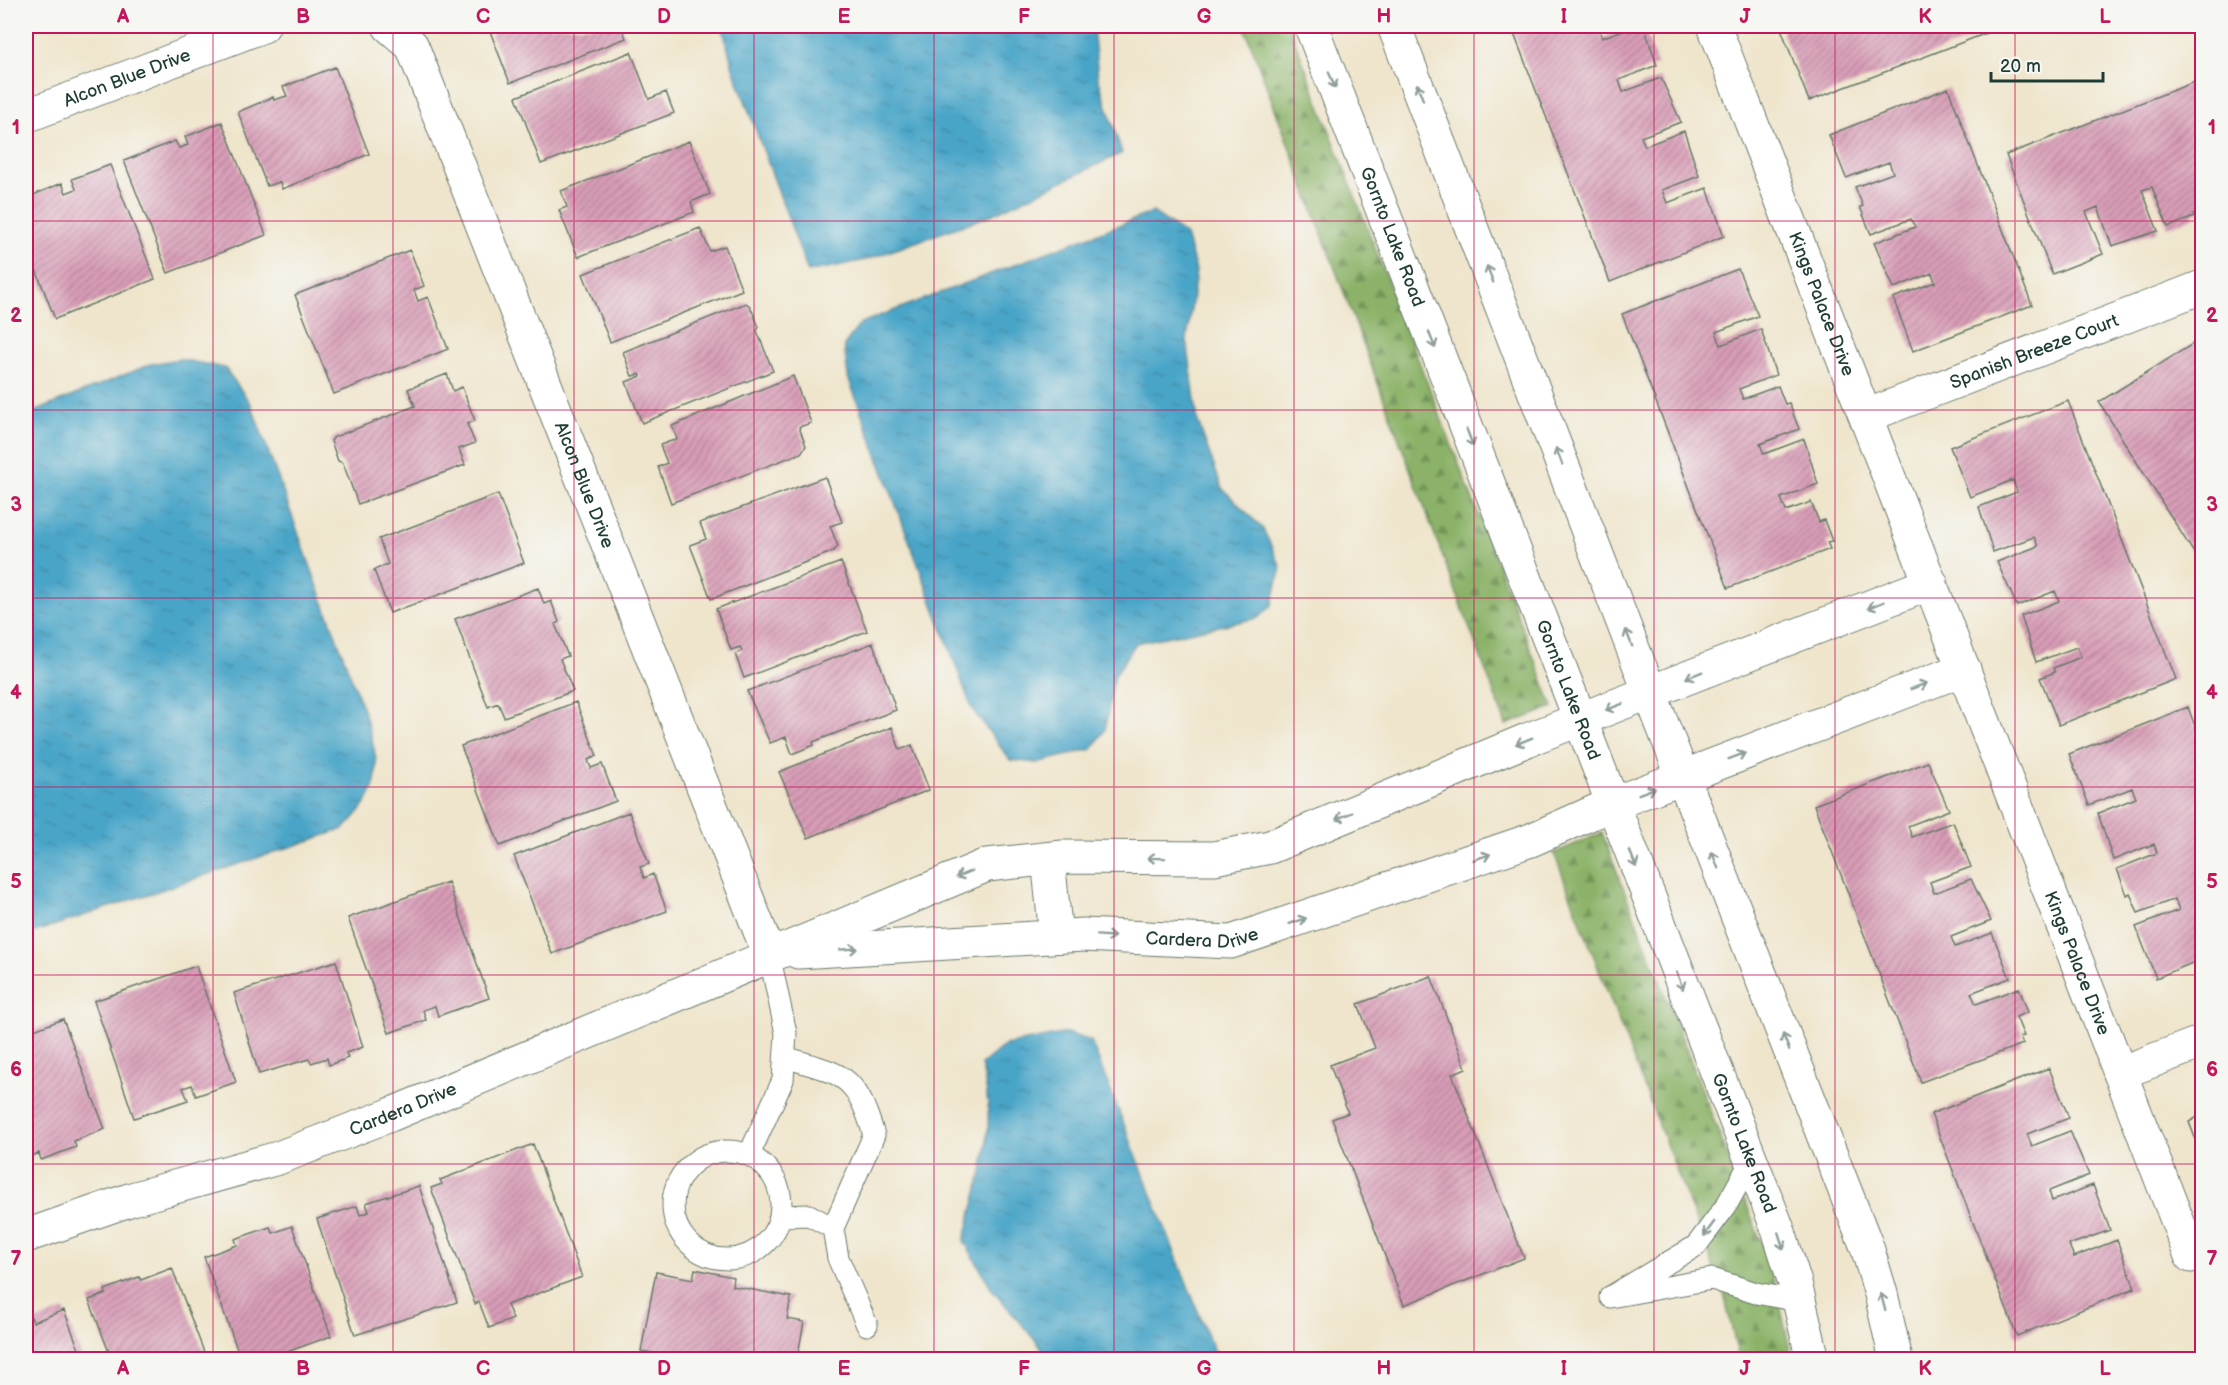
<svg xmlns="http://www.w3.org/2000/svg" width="2228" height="1385" font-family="'Balsamiq Sans',sans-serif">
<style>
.forest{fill:url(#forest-firs);stroke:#55784e;stroke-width:1.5}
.water{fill:url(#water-ripples);stroke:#34717e;stroke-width:1.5}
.building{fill:url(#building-hatch)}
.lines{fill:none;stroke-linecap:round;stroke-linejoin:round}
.service-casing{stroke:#687869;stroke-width:23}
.minor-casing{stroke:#687869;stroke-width:35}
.tertiary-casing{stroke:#687869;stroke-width:35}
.service{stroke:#fff;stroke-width:21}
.minor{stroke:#fff;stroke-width:33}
.tertiary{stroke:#fff;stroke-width:33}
.oneway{stroke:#8f9e9a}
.grid{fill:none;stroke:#c2185b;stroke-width:1.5;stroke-opacity:0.55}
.labels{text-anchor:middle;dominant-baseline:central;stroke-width:5;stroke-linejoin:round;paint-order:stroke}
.street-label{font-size:18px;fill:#1f3d34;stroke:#f6f6f2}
.neatline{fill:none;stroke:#c2185b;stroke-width:2}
.grid-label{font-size:20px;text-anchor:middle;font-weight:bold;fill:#c2185b}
</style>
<defs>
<pattern id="forest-firs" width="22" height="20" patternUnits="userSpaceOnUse" patternTransform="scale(1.5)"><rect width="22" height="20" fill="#8bb268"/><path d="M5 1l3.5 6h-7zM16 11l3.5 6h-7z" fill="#719256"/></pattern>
<pattern id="water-ripples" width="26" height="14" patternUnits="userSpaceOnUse" patternTransform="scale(1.5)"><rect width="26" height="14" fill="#4aa5c8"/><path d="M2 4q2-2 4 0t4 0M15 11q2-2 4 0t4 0" fill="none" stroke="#3d88a3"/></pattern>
<pattern id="building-hatch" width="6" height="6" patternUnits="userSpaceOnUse" patternTransform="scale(1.5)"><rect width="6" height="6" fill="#d99db7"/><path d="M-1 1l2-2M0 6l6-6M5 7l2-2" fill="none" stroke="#af8196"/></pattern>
</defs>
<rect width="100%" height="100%" fill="#f6f6f2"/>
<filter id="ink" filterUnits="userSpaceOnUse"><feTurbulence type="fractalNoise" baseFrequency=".0167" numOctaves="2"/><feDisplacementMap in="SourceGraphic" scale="12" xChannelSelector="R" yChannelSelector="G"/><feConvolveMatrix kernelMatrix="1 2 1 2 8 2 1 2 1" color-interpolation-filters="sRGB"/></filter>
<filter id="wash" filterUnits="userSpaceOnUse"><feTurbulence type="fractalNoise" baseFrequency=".008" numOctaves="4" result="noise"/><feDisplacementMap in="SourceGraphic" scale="24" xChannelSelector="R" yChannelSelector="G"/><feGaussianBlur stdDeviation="1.35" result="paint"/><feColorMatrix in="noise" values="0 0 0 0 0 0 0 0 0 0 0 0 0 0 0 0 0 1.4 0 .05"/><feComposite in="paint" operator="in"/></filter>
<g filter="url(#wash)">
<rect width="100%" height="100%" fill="#efe5cc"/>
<!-- forest -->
<path class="forest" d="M1244 26H1289L1553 707 1506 725Z
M1602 833 1760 1239 1776 1287 1792 1359H1739L1724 1294 1554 853Z"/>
<!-- water -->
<path class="water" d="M722 26H1093L1098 78 1122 153 991 215 866 260 808 272 733 68Z
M1153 212 1186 235 1196 271 1187 340 1198 422 1222 488 1263 529 1281 567 1272 605 1258 618 1136 643 1114 677 1105 730 1092 749 1037 763 1010 760 972 709 848 377 844 345 861 323Z
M179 359 225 368 251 404 365 715C381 769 385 787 344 829L26 935V415L151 364Z
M1067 1033 1091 1041 1217 1359H1051L992 1289 964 1241C980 1182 999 1126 981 1065L1005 1045Z"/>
<g id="blocks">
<!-- building -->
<path class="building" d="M488 26H621L626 38 510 83Z
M1511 26H1598L1602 38 1633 26H1644L1657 65 1619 80 1623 92 1661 78 1681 122 1641 137 1645 146 1684 131 1699 176 1662 190 1667 203 1707 188 1724 236 1610 282Z
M1780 26H2005L1809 101Z
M631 52 649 99 666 92 674 113 541 164 516 97Z
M335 67 369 154 282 189 280 182 267 186 238 112 273 97 274 100 287 96 283 87Z
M2202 79V167L2197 169 2202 182V210L2193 214 2194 217 2168 227 2152 187 2142 190 2158 231 2112 246 2098 207 2086 212 2103 254 2052 274 2006 155Z
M1948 88 2032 305 1913 351 1893 298 1935 282 1932 273 1894 288 1874 243 1915 227 1911 219 1871 234 1860 207 1863 206 1855 187 1893 173 1889 162 1846 178 1829 135Z
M222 122 266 235 168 273 124 161 175 141 179 148 188 145 185 137Z
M689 141 710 194 691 202 694 212 578 257 559 210 567 207 561 191Z
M110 165 155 279 55 319 26 244V198L62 183 66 193 76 189 72 179Z
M700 228 710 251 725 246 742 290 610 342 583 274Z
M410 250 424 286 414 290 418 301 428 297 448 349 334 394 295 295Z
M1738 269 1758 316 1716 332 1721 345 1761 329 1776 375 1739 389 1743 399 1778 386 1785 404 1789 403 1799 429 1760 444 1764 454 1804 439 1818 484 1781 498 1786 511 1811 502 1819 522 1824 520 1832 541 1827 542 1830 549 1728 588 1622 314Z
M746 303 750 306 759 327 757 331 773 371 642 423 626 382 641 376 640 374 632 376 623 352Z
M2202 338V401L2198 404 2202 412V566L2099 402Z
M447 374 453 391 462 387 475 421 467 424 475 443 459 449 465 465 358 504 343 463 338 461 331 441 334 437 415 406 408 389Z
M793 376 811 423 799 427 806 446 801 453 671 503 658 467 667 463 660 445 677 439 672 426Z
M2068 401 2176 679 2059 725 2040 678 2055 672 2053 668 2081 657 2077 647 2036 662 2021 616 2059 601 2055 591 2017 606 1997 562 2038 546 2034 537 1993 552 1979 507 2017 492 2013 480 1970 497 1950 447Z
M825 477 842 522 830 526 838 546 834 551 711 599 690 545 706 539 700 523Z
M498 494 524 563 390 613 374 570 388 564 379 539Z
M841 562 867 631 744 678 735 654 742 651 740 647 731 650 716 609Z
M538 588 544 604 551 601 559 622 555 624 568 656 560 659 573 691 504 717 498 703 488 707 455 619Z
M873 643 896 710 813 742 814 745 792 754 786 737 770 743 747 691Z
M576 702 597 756 588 760 591 768 602 764 616 801 500 846 461 746Z
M2188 707 2202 746V959L2156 978 2136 927 2179 910 2175 899 2138 913 2130 893 2127 895 2117 869 2157 853 2154 844 2113 860 2098 813 2136 798 2132 788 2089 805 2069 754Z
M892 727 900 750 912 745 929 790 808 838 779 772Z
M1928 762 1949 810 1908 826 1912 837 1953 822 1971 867 1930 882 1934 893 1971 879 1991 921 1951 937 1955 947 1992 933 2010 978 1971 993 1976 1004 2019 988 2028 1012 2016 1017 2024 1036 2020 1037 2023 1044 1921 1082 1814 805Z
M629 812 649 864 640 867 644 878 653 874 667 911 552 954 514 856Z
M448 882 489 998 438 1016 435 1006 423 1010 426 1020 389 1033 348 918Z
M336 961 363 1047 346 1053 348 1058 329 1065 327 1058 311 1063 309 1059 259 1074 234 993Z
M196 966 236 1082 196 1096 192 1085 183 1088 188 1100 134 1118 94 1001Z
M1431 976 1466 1068 1452 1074 1524 1258 1404 1305 1332 1119 1348 1113 1330 1065 1375 1048 1358 1004Z
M63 1019 105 1129 74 1141 76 1147 41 1160 39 1153 26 1158V1033Z
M2049 1068 2069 1118 2027 1134 2032 1146 2070 1131 2089 1175 2049 1191 2052 1201 2093 1185 2110 1230 2069 1245 2074 1257 2117 1240 2135 1288 2017 1336 1931 1114Z
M2202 1114V1156L2189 1122Z
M533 1144 582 1277 507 1305 513 1319 489 1328 479 1302 475 1304 431 1188 442 1184 440 1180Z
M419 1186 457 1302 355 1335 317 1219 357 1206 360 1215 369 1212 366 1203Z
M292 1226 331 1336 265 1360H241L204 1257 237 1245 235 1239 270 1227 273 1233Z
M172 1268 207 1360H112L89 1300 106 1294 105 1290 139 1277 141 1280Z
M695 1269 733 1277 732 1286 791 1297 787 1319 804 1322 797 1360H675V1357L641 1351 656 1272 693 1279Z
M64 1310 83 1360H26V1319L31 1317 33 1322Z"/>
</g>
</g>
<g filter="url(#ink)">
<use href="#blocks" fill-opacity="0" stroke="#687869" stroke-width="1.5"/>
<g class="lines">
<!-- service casing -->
<g class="service-casing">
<path id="service" d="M785 1057C843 1075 855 1072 874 1135L833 1228 838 1258 867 1325
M673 1205a54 54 0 1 1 108 0a54 54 0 1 1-108 0Z
M749 1155 783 1080 786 1033 769 954
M1751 1161 1726 1206 1696 1246 1610 1297 1712 1279 1756 1293 1799 1301
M780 1216 809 1215 833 1228"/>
</g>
<!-- minor casing -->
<g class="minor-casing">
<g id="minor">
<path id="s1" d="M389 26 412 46 769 954"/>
<path id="s2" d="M1714 26 2191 1256"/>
<path id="s3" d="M26 116 263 26"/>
<path id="s4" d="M1866 416 2202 287"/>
<path d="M1048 859 1056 936"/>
<path id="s5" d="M798 952 1083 935 1231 942 1531 840 1612 804 1964 669"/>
<path d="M2120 1073 2202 1042"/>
<path id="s6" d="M26 1236 132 1199 278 1158 390 1115 987 865 1063 857 1214 858 1270 847 1527 740 1931 583"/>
</g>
</g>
<!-- tertiary casing -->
<g class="tertiary-casing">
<g id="tertiary">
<path id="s7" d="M1311 26 1779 1232 1795 1283 1813 1360"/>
<path d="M1394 26 1650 693 1867 1247 1881 1294 1896 1360"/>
</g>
</g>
<!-- service -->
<use href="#service" class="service"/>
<!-- minor -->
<use href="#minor" class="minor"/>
<!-- tertiary -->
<use href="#tertiary" class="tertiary"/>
</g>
<!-- one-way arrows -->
<defs><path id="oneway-shaft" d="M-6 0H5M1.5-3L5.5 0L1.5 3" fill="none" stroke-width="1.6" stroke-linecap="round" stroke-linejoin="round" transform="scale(1.5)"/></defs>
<g class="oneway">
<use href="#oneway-shaft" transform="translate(1332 80) rotate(69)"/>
<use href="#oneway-shaft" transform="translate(1420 92) rotate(-111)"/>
<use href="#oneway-shaft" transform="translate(1490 274) rotate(-111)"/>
<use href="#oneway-shaft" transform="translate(1432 340) rotate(69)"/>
<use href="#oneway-shaft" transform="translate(1470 438) rotate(69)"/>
<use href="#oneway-shaft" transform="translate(1559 456) rotate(-111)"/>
<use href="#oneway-shaft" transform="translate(1876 605) rotate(158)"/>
<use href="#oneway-shaft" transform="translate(1629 638) rotate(-111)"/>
<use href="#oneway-shaft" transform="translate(1694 675) rotate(158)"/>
<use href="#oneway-shaft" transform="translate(1919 686) rotate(-21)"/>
<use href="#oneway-shaft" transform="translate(1614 707) rotate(159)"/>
<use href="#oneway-shaft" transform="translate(1524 741) rotate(158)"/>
<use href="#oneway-shaft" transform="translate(1737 756) rotate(-21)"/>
<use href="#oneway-shaft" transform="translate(1647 791) rotate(-21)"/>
<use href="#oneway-shaft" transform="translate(1344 816) rotate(157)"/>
<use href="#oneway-shaft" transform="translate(1482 857) rotate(-19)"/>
<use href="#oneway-shaft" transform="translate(1156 858) rotate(-179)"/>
<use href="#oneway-shaft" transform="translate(1633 859) rotate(69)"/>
<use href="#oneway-shaft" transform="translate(1715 860) rotate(-111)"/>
<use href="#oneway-shaft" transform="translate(964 874) rotate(158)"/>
<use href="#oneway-shaft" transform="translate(1298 921) rotate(-19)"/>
<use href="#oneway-shaft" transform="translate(1106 936) rotate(4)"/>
<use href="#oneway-shaft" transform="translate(849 949) rotate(-4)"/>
<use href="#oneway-shaft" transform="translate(1680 981) rotate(69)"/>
<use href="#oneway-shaft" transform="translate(1786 1042) rotate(-111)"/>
<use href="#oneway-shaft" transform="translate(1709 1229) rotate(126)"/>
<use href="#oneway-shaft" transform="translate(1781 1241) rotate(72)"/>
<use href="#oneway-shaft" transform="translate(1883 1302) rotate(-105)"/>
</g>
</g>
<!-- grid -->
<path class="grid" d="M213 26V1360M393 26V1360M574 26V1360M754 26V1360M934 26V1360M1114 26V1360M1294 26V1360M1474 26V1360M1654 26V1360M1835 26V1360M2015 26V1360M26 221H2202M26 410H2202M26 598H2202M26 787H2202M26 975H2202M26 1164H2202"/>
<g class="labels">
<!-- street labels -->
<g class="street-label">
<text stroke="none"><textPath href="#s3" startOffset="108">Alcon Blue Drive</textPath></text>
<text stroke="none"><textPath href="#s7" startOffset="226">Gornto Lake Road</textPath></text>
<text stroke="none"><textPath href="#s2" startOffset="298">Kings Palace Drive</textPath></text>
<text stroke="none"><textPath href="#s4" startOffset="180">Spanish Breeze Court</textPath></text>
<text stroke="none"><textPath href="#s1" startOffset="502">Alcon Blue Drive</textPath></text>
<text stroke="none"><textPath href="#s7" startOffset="712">Gornto Lake Road</textPath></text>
<text stroke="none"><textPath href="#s5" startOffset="405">Cardera Drive</textPath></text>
<text stroke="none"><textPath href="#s2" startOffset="1005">Kings Palace Drive</textPath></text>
<text stroke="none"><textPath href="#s6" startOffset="398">Cardera Drive</textPath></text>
<text stroke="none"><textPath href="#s7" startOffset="1198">Gornto Lake Road</textPath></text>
</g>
</g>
<!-- margin -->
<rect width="2228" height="1385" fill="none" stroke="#f6f6f2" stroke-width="66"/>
<!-- scale -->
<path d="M1991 72v9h112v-9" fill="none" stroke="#1f3d34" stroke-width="3"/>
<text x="2000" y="72" font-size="18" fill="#1f3d34" stroke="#f6f6f2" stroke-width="4.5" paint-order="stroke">20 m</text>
<rect x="33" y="33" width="2162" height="1319" class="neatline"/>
<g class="grid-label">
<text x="123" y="23">A</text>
<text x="303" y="23">B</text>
<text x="483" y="23">C</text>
<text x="664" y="23">D</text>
<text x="844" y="23">E</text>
<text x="1024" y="23">F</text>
<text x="1204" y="23">G</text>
<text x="1384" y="23">H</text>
<text x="1564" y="23">I</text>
<text x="1745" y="23">J</text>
<text x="1925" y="23">K</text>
<text x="2105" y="23">L</text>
<text x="16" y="134">1</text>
<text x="2212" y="134">1</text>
<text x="16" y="322">2</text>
<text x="2212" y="322">2</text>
<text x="16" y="511">3</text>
<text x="2212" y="511">3</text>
<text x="16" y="699">4</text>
<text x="2212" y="699">4</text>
<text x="16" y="888">5</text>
<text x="2212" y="888">5</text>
<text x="16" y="1076">6</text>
<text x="2212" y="1076">6</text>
<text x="16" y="1265">7</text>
<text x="2212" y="1265">7</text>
<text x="123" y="1375">A</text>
<text x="303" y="1375">B</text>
<text x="483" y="1375">C</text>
<text x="664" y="1375">D</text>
<text x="844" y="1375">E</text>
<text x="1024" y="1375">F</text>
<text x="1204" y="1375">G</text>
<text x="1384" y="1375">H</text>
<text x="1564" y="1375">I</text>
<text x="1745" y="1375">J</text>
<text x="1925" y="1375">K</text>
<text x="2105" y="1375">L</text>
</g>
</svg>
